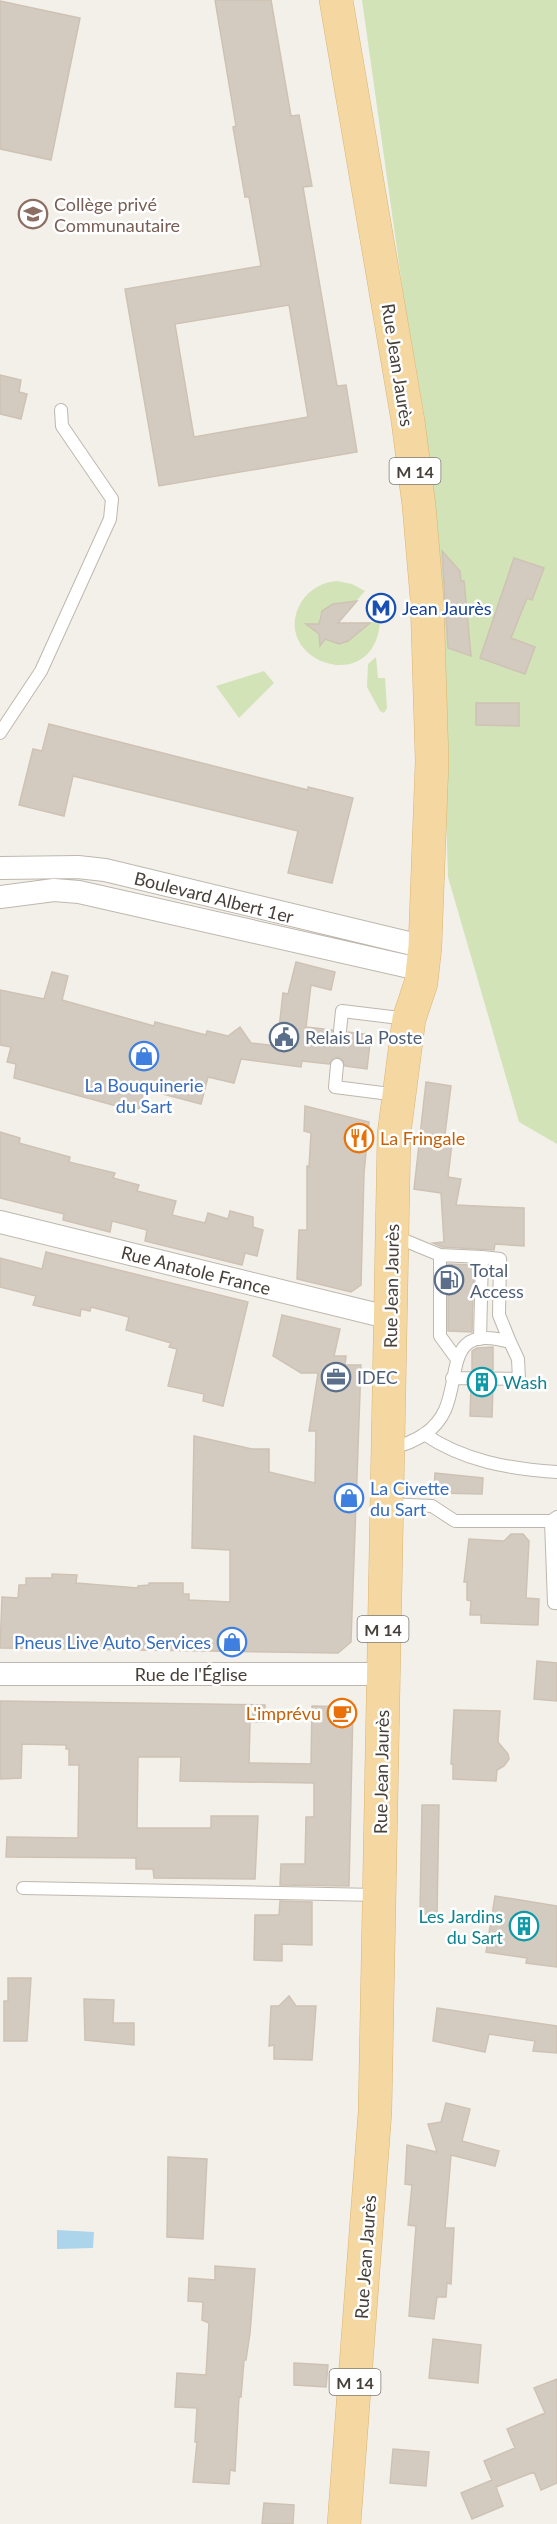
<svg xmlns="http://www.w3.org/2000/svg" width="557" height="2524" font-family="Lato,sans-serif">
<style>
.green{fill:#d2e3b7}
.water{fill:#acd4ea}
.building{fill:#d4cbc0;stroke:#cec2b4;stroke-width:1.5;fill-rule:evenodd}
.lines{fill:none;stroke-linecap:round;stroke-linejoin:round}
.lane-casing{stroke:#beb7ad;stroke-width:14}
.street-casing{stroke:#beb7ad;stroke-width:24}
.primary-casing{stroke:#d9b472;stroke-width:34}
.lane{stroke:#fff;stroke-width:12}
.street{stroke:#fff;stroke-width:22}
.primary{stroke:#f5d8a1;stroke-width:33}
.labels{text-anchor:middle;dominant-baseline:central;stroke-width:5;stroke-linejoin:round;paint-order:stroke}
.shield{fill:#fff;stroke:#7e7974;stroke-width:1.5}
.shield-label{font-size:16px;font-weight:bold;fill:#464039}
.education-label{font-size:18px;fill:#785e54;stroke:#fff;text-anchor:start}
.street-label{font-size:18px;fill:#464039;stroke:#fff}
.transit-label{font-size:18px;fill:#164399;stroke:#fff;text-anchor:start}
.service-label{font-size:18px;fill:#4e5e75;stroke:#fff;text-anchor:start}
.shop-label{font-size:18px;fill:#366cbe;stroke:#fff}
.food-label{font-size:18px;fill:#c56008;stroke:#fff;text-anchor:start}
.culture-label{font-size:18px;fill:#0d838f;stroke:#fff;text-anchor:start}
</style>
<rect width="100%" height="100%" fill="#f3f0ea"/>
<!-- green -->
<path class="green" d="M362 0H557V1144L519 1122 448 877 437 532 424 414 404 299Z
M337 581 352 584 365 591 351 607 333 604 322 611C310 634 336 654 355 635L359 623 380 622C374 700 266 659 302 601 310 589 323 582 337 581Z
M376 657 378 678H385L387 708 384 713 380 711 367 687 368 664Z
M264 671 274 683 239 718 216 686Z"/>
<!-- water -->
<path class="water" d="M57 2230 94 2232 93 2248 57 2249Z"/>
<!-- building -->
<path class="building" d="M215 0H271L291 116 299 115 310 175 312 186 303 187 337 386 346 385 357 452 159 486 125 289 261 266 249 197H245L233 127 236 126ZM289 305 308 417 194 437 175 324Z
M0 1 80 18 51 160 0 149Z
M0 375 21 380 19 392 27 394 21 419 0 414Z
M442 551 460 571 461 581H464L471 656 448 648Z
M514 558 544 568 532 600 527 598 511 638 535 647 525 674 480 658Z
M357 601 338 623H370L348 641 339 644 325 639 320 646 319 634 306 624H319L322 611 333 604Z
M476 703H519V726L476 725Z
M49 724 308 790V787L353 798 332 883 288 873 298 831 73 776 64 816 19 805 33 749 42 751Z
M296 962 335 972 331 990 311 985 306 1027 332 1030 339 1039 344 1038 348 1032 371 1035 367 1069 345 1066 342 1059 337 1057 329 1064 302 1061 301 1067 241 1059 234 1083 208 1077 201 1104 144 1089 140 1109 125 1105 124 1108 14 1078 16 1064 7 1062 11 1047 0 1045V990L44 999 52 972 68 976 62 1000 154 1026 155 1022 206 1035 207 1031 228 1036 240 1027 251 1043 277 1046 283 993 288 994Z
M426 1082 451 1086 444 1142 452 1143 448 1177 461 1179 456 1205 524 1208V1246L495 1244 494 1250 442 1247 433 1243 444 1242 441 1193 414 1189Z
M305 1106 369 1122 364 1173 361 1285 351 1292 297 1279 299 1230H307V1166L309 1167 311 1133 304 1131Z
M0 1132 20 1138 19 1143 70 1157 69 1162 115 1173 113 1178 139 1185 137 1191 176 1201 172 1215 205 1223 208 1213 228 1219 230 1211 253 1217V1227L263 1230 257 1256 245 1253 242 1265 145 1241 147 1230 112 1221 110 1232 63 1220 64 1214 0 1198Z
M46 1252 248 1302 223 1406 203 1401 204 1394 168 1386 177 1349 169 1347 171 1343 126 1330 129 1317 91 1307 90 1311 81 1309 80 1316 33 1305 36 1296 0 1287V1258L42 1269Z
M448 1264 474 1265 472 1332 448 1331Z
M282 1315 340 1329 334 1356H346L345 1365H361L351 1642 338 1653 0 1648 2 1597 18 1598 19 1585H26V1578H52V1574L77 1575 76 1583 138 1588V1586L149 1585V1583H183V1594H189V1600L230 1602V1550L192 1548 194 1436 252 1449H269V1472L315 1483 316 1431H309L318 1373H301L273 1356Z
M493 1347V1370H472V1351L477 1348Z
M471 1387H493L492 1417 470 1416Z
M435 1473 483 1478 482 1494 434 1493Z
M511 1534H523L529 1541 526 1598 539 1599 538 1625 481 1623V1615H470L471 1601 467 1600V1582H464L469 1539 504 1541Z
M537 1661 557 1663V1701L534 1699Z
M0 1701 265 1705V1722H250L249 1763 311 1764 312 1706 353 1707 349 1886 280 1885 281 1864H305L306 1817H314V1783L180 1781 181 1757H138L137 1828H211V1816H258L255 1879 154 1878 153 1869H136V1858L6 1857 7 1837 78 1838 79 1765H69V1749H66V1745L22 1744 21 1778 0 1779Z
M454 1710 500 1711 498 1742 508 1754 509 1759 504 1766 497 1770 496 1781 453 1779V1764H451Z
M422 1805H439L437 1914H420Z
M495 1896 557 1906V1967L526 1963 527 1958 486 1952Z
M280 1901 312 1902V1945L282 1944V1961L254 1960 255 1915H279Z
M8 1978H31L27 2041H4V2001H8Z
M289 1996 296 2006H316L312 2060 274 2059V2045L269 2046 271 2006H279Z
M84 1999 114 2000 113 2023H134V2045L85 2040Z
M437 2008 557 2026V2053L533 2051 535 2041 489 2034 485 2052 433 2041Z
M446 2103 470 2109 462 2141 499 2151 495 2166 451 2155 445 2228H454L451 2284 447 2283 446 2297H437L434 2319 409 2316 416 2226 408 2225 412 2185 405 2184 407 2145 437 2152 428 2124 441 2122Z
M168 2157 207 2159 203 2239 167 2237Z
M215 2266 255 2269 250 2333 246 2360H244L241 2397H239L235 2471 230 2470 229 2484 193 2482 197 2442H195L197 2408 175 2407 177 2373 206 2375 209 2323 202 2320 203 2302 188 2301 189 2278 215 2280Z
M433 2339 481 2345 478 2383 429 2378Z
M294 2363 328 2365 326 2387 294 2385Z
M557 2379V2483L541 2490 534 2472 496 2487 503 2506 472 2519 461 2493 492 2480 484 2461 515 2448 507 2429 545 2413 534 2388Z
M393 2449 429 2452 426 2486 390 2483Z
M264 2503 294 2505 293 2524H262Z"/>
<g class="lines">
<!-- lane casing -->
<g class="lane-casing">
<path id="lane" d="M0 733 41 671 110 519 112 499 62 426 61 410
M340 1031 342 1011 408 1019
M337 1065 335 1087 398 1095
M394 1236 440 1255V1336L456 1358
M440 1255 482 1257 480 1339
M482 1257 500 1259 499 1315 510 1342
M424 1434C464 1461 509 1469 557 1472
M391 1448C413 1443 435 1432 445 1410 461 1374 445 1323 510 1342L518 1359 519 1379 452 1378
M387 1504 432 1506 455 1521H551L557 1517
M551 1521 554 1603H557
M23 1888 377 1895"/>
</g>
<!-- street casing -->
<g class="street-casing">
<path id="street" d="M0 868 78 867 105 870 425 947
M0 897 54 890 79 892 423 970
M0 1222 391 1318
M0 1674H382"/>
</g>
<!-- primary casing -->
<g class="primary-casing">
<path id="primary" d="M336 0 408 421 419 506 427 599 432 761 425 947 421 983 409 1019 394 1134 375 2112 344 2524"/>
</g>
<!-- lane -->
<use href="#lane" class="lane"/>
<!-- street -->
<use href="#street" class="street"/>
<!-- primary -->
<use href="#primary" class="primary"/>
</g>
<!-- icons -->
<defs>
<g id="school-ring" transform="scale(1.5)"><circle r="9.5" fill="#fff" stroke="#8d6e63" stroke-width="1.5"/><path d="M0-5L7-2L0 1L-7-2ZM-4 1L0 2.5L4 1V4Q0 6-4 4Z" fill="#8d6e63"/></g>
<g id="metro-ring" transform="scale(1.5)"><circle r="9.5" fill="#fff" stroke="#1a4fb4" stroke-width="1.5"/><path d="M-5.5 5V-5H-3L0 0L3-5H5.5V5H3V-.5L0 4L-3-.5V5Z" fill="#1a4fb4"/></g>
<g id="civic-ring" transform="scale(1.5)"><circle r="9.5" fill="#fff" stroke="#5c6f8a" stroke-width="1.5"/><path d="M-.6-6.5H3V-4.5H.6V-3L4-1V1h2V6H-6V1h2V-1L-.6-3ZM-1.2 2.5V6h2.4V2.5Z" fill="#5c6f8a"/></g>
<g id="shop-ring" transform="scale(1.5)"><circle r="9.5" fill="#fff" stroke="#3f7fe0" stroke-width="1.5"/><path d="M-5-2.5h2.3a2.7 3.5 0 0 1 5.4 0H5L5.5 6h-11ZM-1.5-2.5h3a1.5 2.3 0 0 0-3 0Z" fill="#3f7fe0"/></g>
<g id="restaurant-ring" transform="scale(1.5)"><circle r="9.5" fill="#fff" stroke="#e8710a" stroke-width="1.5"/><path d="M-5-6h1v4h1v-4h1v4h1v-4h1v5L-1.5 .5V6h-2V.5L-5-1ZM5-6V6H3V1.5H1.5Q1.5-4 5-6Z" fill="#e8710a"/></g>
<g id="fuel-ring" transform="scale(1.5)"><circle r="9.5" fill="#fff" stroke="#5c6f8a" stroke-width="1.5"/><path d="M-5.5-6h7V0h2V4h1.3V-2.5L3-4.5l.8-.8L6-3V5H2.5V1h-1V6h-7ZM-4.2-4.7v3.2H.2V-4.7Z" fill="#5c6f8a"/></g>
<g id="office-ring" transform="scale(1.5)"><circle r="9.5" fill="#fff" stroke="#5c6f8a" stroke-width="1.5"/><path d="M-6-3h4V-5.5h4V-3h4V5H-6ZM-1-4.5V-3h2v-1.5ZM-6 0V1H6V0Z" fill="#5c6f8a"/></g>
<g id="building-ring" transform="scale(1.5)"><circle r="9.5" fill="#fff" stroke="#0f9aa8" stroke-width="1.5"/><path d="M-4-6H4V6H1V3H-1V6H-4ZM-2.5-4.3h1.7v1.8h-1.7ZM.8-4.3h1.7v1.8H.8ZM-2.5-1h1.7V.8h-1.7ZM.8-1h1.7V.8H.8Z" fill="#0f9aa8"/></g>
<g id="cafe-ring" transform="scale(1.5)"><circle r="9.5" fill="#fff" stroke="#e8710a" stroke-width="1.5"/><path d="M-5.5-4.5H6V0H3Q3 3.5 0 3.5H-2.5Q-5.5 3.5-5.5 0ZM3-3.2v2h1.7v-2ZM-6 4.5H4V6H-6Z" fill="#e8710a"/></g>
</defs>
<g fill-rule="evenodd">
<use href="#school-ring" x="33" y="214"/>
<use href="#metro-ring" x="381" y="608"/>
<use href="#civic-ring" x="284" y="1037"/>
<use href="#shop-ring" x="144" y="1056"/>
<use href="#restaurant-ring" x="359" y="1138"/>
<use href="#fuel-ring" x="449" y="1280"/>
<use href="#office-ring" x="336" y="1377"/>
<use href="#building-ring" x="482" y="1382"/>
<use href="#shop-ring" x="349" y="1498"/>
<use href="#shop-ring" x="232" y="1642"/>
<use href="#cafe-ring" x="342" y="1713"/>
<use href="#building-ring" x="524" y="1926"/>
</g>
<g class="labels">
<!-- shield labels -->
<g class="shield">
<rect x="389.5" y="458" width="51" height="26" rx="4.5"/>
<rect x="357.5" y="1616" width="51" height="26" rx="4.5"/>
<rect x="329.5" y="2369" width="51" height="26" rx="4.5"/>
</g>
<g class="shield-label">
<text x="415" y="471">M 14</text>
<text x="383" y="1629">M 14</text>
<text x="355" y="2382">M 14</text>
</g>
<!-- education labels -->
<g class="education-label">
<text x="54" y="204">Collège privé<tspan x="54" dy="21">Communautaire</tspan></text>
</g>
<!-- street labels -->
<g class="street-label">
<text transform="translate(398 365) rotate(81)">Rue Jean Jaurès</text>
<text transform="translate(214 897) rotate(14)">Boulevard Albert 1er</text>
<text transform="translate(196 1270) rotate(14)">Rue Anatole France</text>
<text transform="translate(391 1286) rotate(-89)">Rue Jean Jaurès</text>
<text x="191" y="1674">Rue de l'Église</text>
<text transform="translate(381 1772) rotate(-89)">Rue Jean Jaurès</text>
<text transform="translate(365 2257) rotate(-86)">Rue Jean Jaurès</text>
</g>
<!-- transit labels -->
<g class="transit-label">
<text x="402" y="608">Jean Jaurès</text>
</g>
<!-- service labels -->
<g class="service-label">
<text x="305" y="1037">Relais La Poste</text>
<text x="470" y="1270">Total<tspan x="470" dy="21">Access</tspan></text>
<text x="357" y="1377">IDEC</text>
</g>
<!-- shop labels -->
<g class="shop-label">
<text x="144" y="1085">La Bouquinerie<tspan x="144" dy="21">du Sart</tspan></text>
<text x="370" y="1488" text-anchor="start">La Civette<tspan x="370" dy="21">du Sart</tspan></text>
<text x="211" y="1642" text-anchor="end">Pneus Live Auto Services</text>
</g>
<!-- food labels -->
<g class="food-label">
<text x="380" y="1138">La Fringale</text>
<text x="321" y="1713" text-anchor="end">L'imprévu</text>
</g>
<!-- culture labels -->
<g class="culture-label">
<text x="503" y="1382">Wash</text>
<text x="503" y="1916" text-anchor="end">Les Jardins<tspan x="503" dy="21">du Sart</tspan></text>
</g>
</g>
</svg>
